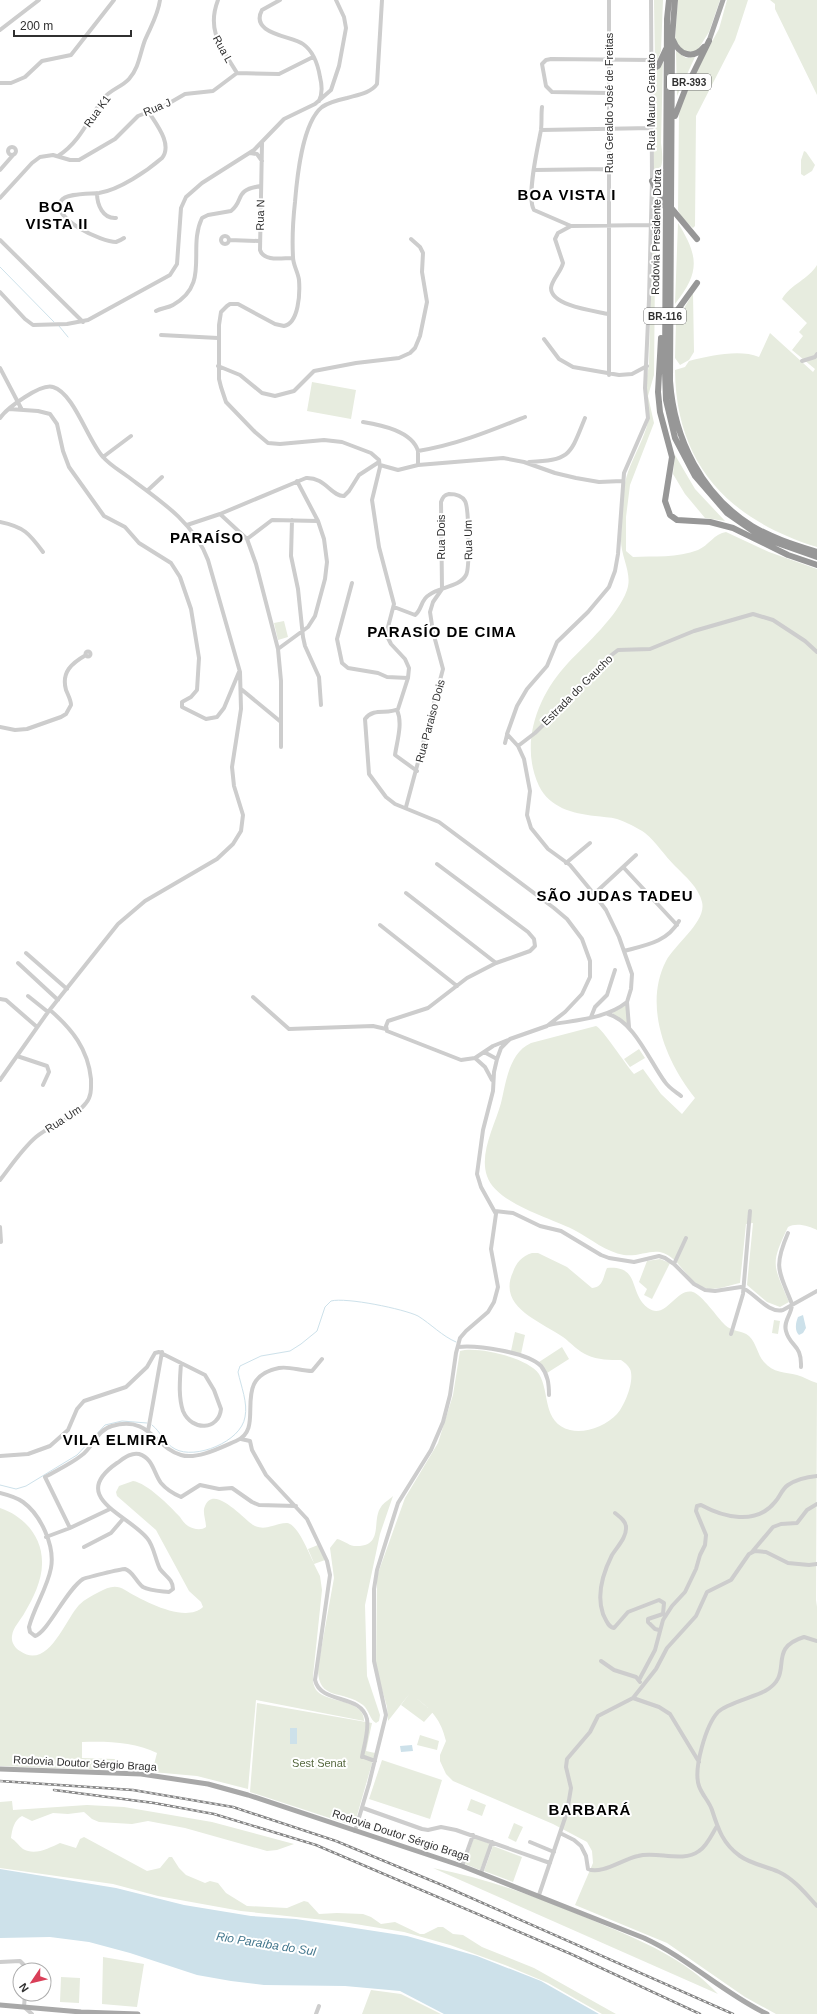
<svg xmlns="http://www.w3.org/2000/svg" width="817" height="2014" font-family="Arial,sans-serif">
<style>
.green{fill:#e7ecdf}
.water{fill:#cde1ea}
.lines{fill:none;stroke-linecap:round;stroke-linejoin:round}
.stream{stroke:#cde1ea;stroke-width:1}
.minor{stroke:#cdcdcd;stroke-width:4}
.major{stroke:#a8a8a8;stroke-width:5}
.highway{stroke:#979797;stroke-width:6}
.rail-casing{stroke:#858585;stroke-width:2.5}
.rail{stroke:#fff;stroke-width:1;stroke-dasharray:3;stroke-linecap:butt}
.labels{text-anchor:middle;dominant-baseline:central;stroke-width:4;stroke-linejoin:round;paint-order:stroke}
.shield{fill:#fff;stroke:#6e6e6e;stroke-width:1}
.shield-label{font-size:10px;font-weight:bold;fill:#303030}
.street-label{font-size:11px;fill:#303030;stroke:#fff}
.park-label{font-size:11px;fill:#576940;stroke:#fff}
.water-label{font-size:12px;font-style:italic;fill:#43778d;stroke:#fff}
.district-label{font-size:15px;font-weight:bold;letter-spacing:1px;fill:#000;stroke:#fff}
</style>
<rect width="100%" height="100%" fill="#fff"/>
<!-- green -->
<path class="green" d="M654 0H663L661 51 655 65Z
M678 0H720L709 32 697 51 684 52 675 41Z
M727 0H748L735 40 696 116 695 226 693 228 682 218 678 210 679 110 701 61 719 29Z
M770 0H817V95L775 9V4Z
M676 51 686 58 695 57 677 96Z
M663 59 661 143C662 152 665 168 656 173L653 171 655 112 653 82 655 73Z
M804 151 806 152 815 165 812 171 804 176 801 174V160Z
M653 192 657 210 658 225 655 271 654 375 648 396 654 423 630 485 626 517V551L633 557C653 556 678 558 698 550 708 546 715 533 726 532L769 552 817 569V1230C810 1226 796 1222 788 1227 770 1265 773 1264 789 1302L780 1307 767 1302 747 1285 753 1223 746 1224 740 1283C731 1285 720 1289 710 1289 687 1287 682 1257 660 1252 650 1250 636 1257 624 1255 606 1252 591 1239 576 1231 552 1218 496 1204 487 1176 479 1153 495 1125 501 1103 506 1082 509 1053 531 1043L596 1026C602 1028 626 1065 634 1074L643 1069 661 1094 682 1114 695 1098C666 1062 643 1006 666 961 675 944 707 921 702 902 699 888 685 876 675 866 665 856 656 842 645 833 638 828 626 822 617 819 610 817 602 817 595 816 572 813 550 808 539 786 519 743 538 695 568 663 586 644 618 616 627 590 633 573 620 556 621 538 622 517 621 492 628 472 634 455 644 439 648 422 650 411 647 397 646 386 646 379 648 371 649 364Z
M678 223C699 257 700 272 675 304Z
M817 265V547C730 520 676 466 675 370L685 367 689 361C710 356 739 349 759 357L770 333 813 372 815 369 792 350 803 336 799 332 807 323 782 299C791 284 809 279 817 265Z
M693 293 694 352 689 360 680 365 675 358 676 322Z
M312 382 356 390 351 419 307 411Z
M675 455 695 489 725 521 705 518 685 494 673 474Z
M284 621 288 637 278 640 274 623Z
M626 1005 628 1025 612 1013Z
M639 1049 645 1058 630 1067 624 1059Z
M532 1253H538L567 1267 592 1288C604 1287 603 1276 607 1268 641 1265 628 1293 648 1308 666 1321 676 1287 693 1292 702 1295 717 1317 725 1325 732 1332 742 1330 749 1336 757 1344 757 1354 764 1362 773 1373 785 1372 797 1375 804 1377 810 1381 817 1383L816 1600 817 1607V2014H776L745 1997 667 1943 575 1905 593 1863 592 1851 587 1842 553 1824 453 1781 446 1774 440 1761V1755L446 1741C441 1720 432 1710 416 1698L433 1712 424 1722 401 1705 410 1693 388 1721 387 1707 376 1668 377 1576 405 1498 438 1443 453 1395 460 1351C478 1346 528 1358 539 1374 550 1392 542 1423 570 1430 585 1434 606 1426 617 1414 625 1405 635 1380 630 1369 628 1365 624 1362 621 1360 610 1360 598 1360 587 1355 579 1352 571 1343 563 1337 540 1321 497 1307 513 1272 516 1263 522 1256 532 1253Z
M660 1259 670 1263 652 1299 644 1295 647 1289 639 1282 647 1261Z
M774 1320 780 1321 778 1334 772 1333Z
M515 1332 525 1335 521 1354 511 1351Z
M562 1347 569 1359 547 1373 539 1362Z
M133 1481C147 1483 170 1506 180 1517 182 1520 185 1524 188 1526 193 1529 201 1531 206 1527 206 1520 202 1512 205 1506 214 1483 245 1521 255 1526 267 1531 275 1523 287 1523 298 1524 309 1554 314 1563L308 1549 318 1545 325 1560 314 1564 320 1576 322 1590 313 1676C313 1681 313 1686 317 1691 327 1703 365 1699 364 1721L256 1700 248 1789 197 1776 152 1772 157 1753C135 1742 107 1741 82 1742V1758L115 1759 112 1770 0 1766V1508C24 1516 43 1537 42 1564 42 1580 33 1599 25 1612 21 1620 13 1627 12 1636 11 1642 15 1648 20 1651 48 1671 65 1620 79 1605 85 1599 93 1595 99 1592 108 1587 116 1584 125 1590 142 1600 185 1624 203 1607L201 1602 189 1591 156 1530 117 1496 116 1492 119 1486Z
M393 1496 380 1534 365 1605 367 1676 380 1715 379 1721 376 1723C370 1720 369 1710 363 1705 343 1689 317 1702 318 1667L334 1578 330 1548 337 1539C343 1540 348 1545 354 1546 385 1548 371 1520 381 1507 383 1503 389 1500 393 1496Z
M257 1703 372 1723 366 1751 375 1753 354 1826 250 1792Z
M420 1735 439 1741 437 1750 417 1745Z
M382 1760 442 1780 430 1819 369 1799Z
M471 1799 486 1805 482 1816 467 1810Z
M12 1801 13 1810 87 1805 124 1807 212 1822 294 1844 277 1850 267 1851 185 1828 148 1821 132 1824 99 1822 92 1819 84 1812 68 1814 53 1813 32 1821 22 1816C14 1820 12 1830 11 1838 16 1841 19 1846 23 1849 35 1856 49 1848 60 1843L76 1848 80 1839 84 1837 147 1871 160 1868 169 1857H172L179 1868 186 1875 205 1883 210 1881 218 1883 226 1893 247 1906 287 1908 304 1901 308 1902 319 1914 337 1913 363 1914 371 1917 381 1924 395 1922 420 1934H424L438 1927H443L453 1934 463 1935 482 1947 534 1968 616 2014H602L548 1983 505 1965 450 1945 404 1932 343 1922 241 1911 158 1896 113 1884 0 1868V1802Z
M514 1823 523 1827 516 1842 508 1838Z
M474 1837 490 1844 480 1870 465 1864Z
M493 1846 522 1857 513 1882 484 1871Z
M433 1868C491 1879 545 1900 599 1923 642 1941 686 1959 718 1994Z
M103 1957 144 1964 137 2007 102 2004Z
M61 1977 80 1978 79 2003 60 2002Z
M371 1990 401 1994 441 2014H362Z"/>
<!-- water -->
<path class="water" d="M803 1315 806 1328 803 1333 799 1335C794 1330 796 1322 798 1317Z
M290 1728H297V1744H290Z
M412 1745 413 1751 401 1752 400 1746Z
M0 1869 116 1888 184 1905 251 1916 296 1919 407 1936 477 1956 541 1981 599 2014H444L400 1991 345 1986 264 1985 231 1981 197 1975 130 1953 89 1942 50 1937 0 1938Z"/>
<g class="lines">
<!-- stream -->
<path class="stream" d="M0 267 54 322
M59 326 68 337
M152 1425C161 1432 164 1443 175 1449 195 1460 241 1442 245 1417 248 1403 241 1386 238 1372L240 1366 261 1356 290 1351 301 1344 317 1331 325 1307 331 1301C346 1297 404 1309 418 1316 431 1324 442 1336 456 1342
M0 1485 16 1489 26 1486 77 1455 105 1425 122 1421 147 1423"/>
<!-- minor -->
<path class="minor" d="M218 0C206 31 222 48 237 73
M280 0 262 10C249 34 292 36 303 44 313 51 318 65 320 77 322 85 323 93 319 101
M0 30 39 0
M0 83H11L25 77 42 61 71 55 114 0
M609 93 552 92 546 86 542 64 546 60 551 59 651 60
M542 107C541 115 542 122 541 130 538 146 526 197 534 210L571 226 650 225
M541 130 652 128
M262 143 260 250C264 262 282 258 292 258
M8 151a4 4 0 1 1 8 0a4 4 0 1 1-8 0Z
M250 153 257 154 262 161
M58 156C79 143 89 119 103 99 109 90 122 87 129 79 139 68 140 53 145 40 151 26 158 15 160 0
M0 170 14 154
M534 170 608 169
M97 193C97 205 103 219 116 218
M0 198 32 163 40 157 53 155 70 160H79L115 139 138 116 166 105 185 94 213 91 237 73 279 74 313 57
M571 226 558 233 555 239 563 263C561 272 552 279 551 288 551 306 595 311 608 314
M221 240a4 4 0 1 1 8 0a4 4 0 1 1-8 0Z
M124 238C121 240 119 241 116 242 102 242 51 219 61 201 65 193 90 194 99 193 119 190 147 171 162 158 173 144 156 124 148 111
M0 240 83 322
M229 240 259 241
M0 292 25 319 33 325 67 324 88 320 170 275 177 264 181 208 186 197 202 183 254 150 284 119 315 104 331 90 339 66 346 28 344 17 336 0
M156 311C161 308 168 308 173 305 211 284 187 249 202 218L208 215 231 211C245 200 233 190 261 186
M161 335 218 338
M544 339 559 359 573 367 619 375 632 374 647 366
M802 361 815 357 817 354
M218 366 240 375 262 393 275 396 294 391 314 371 356 363 399 358 410 353 415 348 420 336 427 302 422 272 423 253 420 247 411 239
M0 368 22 410
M609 375V0
M9 409 38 411 50 414 57 424 63 451 69 467 104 516 125 527 139 543 171 563 180 577 191 609 199 658 197 690 191 697 182 702V707L206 719 217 717 224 708 239 672
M0 418C7 408 41 383 53 387 74 393 88 441 103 457 110 465 119 470 127 476 158 499 194 522 208 560L240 672 241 709 232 767 234 786 243 815 241 831 233 844 217 859 145 901 118 924 48 1012 0 1080
M363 422C381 425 412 431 418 451
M103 457 131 436
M529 462C571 460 570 455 585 418
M380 465 398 470 418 465 503 458 524 462 555 473 576 478 599 482 622 481
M418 465V451C456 445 490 431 525 417
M297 481 318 521
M147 491 162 477
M220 514 247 539 256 564 278 649 281 681V747
M292 520 291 556 298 589 303 637 305 646 319 677 321 705
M0 522C24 527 29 533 43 552
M187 525 220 514 306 478C325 477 332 497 344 496L349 491 359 475 379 462
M247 539 272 520 318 521 324 539 327 562 325 579 315 616 308 627 278 649
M352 583 337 639 342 663 348 668 378 673 387 677 408 678
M394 607 415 615C422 610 421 599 429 595 439 587 460 587 466 575 470 568 469 508 465 501 462 496 455 494 449 494 444 495 443 497 441 502L442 589 433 602 430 612 433 632 443 669 406 807
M85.5 654a2.5 2.5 0 1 1 5 0a2.5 2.5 0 1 1-5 0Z
M241 689 281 722
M397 710C403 723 397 741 395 755L417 771
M0 727 15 730 27 729 61 717 66 714 71 705C71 700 68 695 66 690 61 672 72 663 86 655
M505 743 507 735
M518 746 535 733 593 676 609 657 618 650 650 649 694 631 753 614 773 620 805 641 817 652
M566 863 590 843
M437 864 528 932 534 939 535 946 530 951 496 963 467 978 428 1008 388 1021 386 1026 387 1031 461 1060 475 1058 493 1046 508 1040
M624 868 677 925
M406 893 496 963
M594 894 636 855
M380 925 457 986
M624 951C647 945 667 942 679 921
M26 953 67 989
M18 963 58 1000
M28 996 48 1012
M253 997 289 1029 373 1026 386 1029
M0 999 6 1000 37 1027
M627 1002 629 1027
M608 1014C634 1021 650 1062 665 1082 669 1088 676 1092 681 1096
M591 1017 595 1007 607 995 615 970
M549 1025C575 1020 606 1019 627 1002L631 989 632 974 619 937 606 910 594 894 570 865 548 849 531 828 527 815 530 791 524 759 518 746 507 734 517 706 527 689 547 666 557 642 588 612 609 587 615 571 618 554 624 473 648 418 645 388 649 299 652 181 651 0
M484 1052 497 1059
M17 1056 47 1066 49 1072 43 1085
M475 1058 485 1067 492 1080
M0 1180C11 1166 22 1149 36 1137 51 1124 74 1119 86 1103 92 1096 91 1087 91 1079 88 1049 72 1029 50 1010
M495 1211 513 1213 540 1226 561 1231 601 1255 609 1258 634 1262 659 1256 665 1258 674 1264 694 1284 705 1290 715 1291 741 1287C754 1292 768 1314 783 1310L817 1291
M0 1227 1 1242
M788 1233C773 1268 779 1271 792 1304 792 1314 783 1321 786 1331 790 1347 802 1344 801 1367
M674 1264 686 1238
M731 1334 743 1294 750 1211
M458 1347C477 1345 527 1352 541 1366 548 1375 549 1384 549 1395
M148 1431 162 1352
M241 1439 250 1441 252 1450 266 1475 307 1519 327 1561 330 1575 315 1680C321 1705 361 1693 367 1719 369 1730 364 1746 362 1757
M0 1456 28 1454 50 1446 68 1430 77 1409 84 1401 126 1387 147 1367 155 1353 159 1352 205 1375 214 1390 221 1409C219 1430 192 1432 183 1411 178 1396 180 1379 181 1363
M0 1493C8 1495 16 1497 23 1502 41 1515 55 1546 51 1568 47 1589 34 1607 29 1627L30 1632 35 1636C48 1632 66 1590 83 1579 85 1578 120 1569 125 1569 133 1571 136 1582 143 1587 150 1591 161 1591 169 1592L173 1589C173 1579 165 1576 160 1569 155 1559 154 1546 147 1538 127 1514 68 1497 117 1463 123 1459 131 1452 139 1454 153 1458 154 1474 161 1483 166 1489 174 1494 181 1497L200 1485 219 1489 232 1488 252 1502 259 1505 296 1506
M615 1513C620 1517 626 1521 626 1527 627 1537 617 1547 612 1555 603 1573 596 1594 603 1614 606 1620 608 1627 614 1628L628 1612 659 1600 664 1603 663 1614 648 1619V1622L655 1629 659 1630
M70 1528 45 1477C57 1470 71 1464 82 1455 93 1447 97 1430 112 1426 150 1415 155 1448 181 1455 197 1460 222 1447 236 1441 268 1428 228 1378 279 1368 289 1366 301 1371 312 1371L322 1359
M46 1537 70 1528 110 1509
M84 1547 111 1533 123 1519
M752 1552 773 1527 781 1524 797 1523 807 1510 817 1504
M817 1641 804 1637C765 1649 796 1674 765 1691 754 1697 725 1704 718 1712 706 1725 693 1769 699 1786 702 1795 709 1801 712 1810 718 1829 723 1844 740 1856 751 1864 766 1866 779 1872 794 1879 806 1894 817 1906
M601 1661 614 1670 636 1677 640 1682
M639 1680 655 1650 663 1620 672 1606 685 1592 696 1569 700 1555 705 1545 706 1535 696 1511 697 1506 701 1505C723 1517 756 1526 775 1502 780 1497 781 1490 788 1485 797 1479 807 1477 817 1476
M633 1698 659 1707 670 1714 699 1762
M364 1757 375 1761
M363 1808 422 1829 428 1830 441 1827 456 1830 550 1863
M355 1831 369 1784 386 1715 374 1661V1589L377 1570 398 1503 431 1450 443 1422 450 1395 456 1353 460 1338 466 1331 488 1312 494 1302 498 1287 491 1249 496 1214 481 1187 477 1174 483 1130 493 1091 494 1072 497 1059 501 1048 510 1039 547 1026 565 1012 582 994 590 977V961L582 939 567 919 554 908 439 822 395 804 386 797 369 774 365 719C374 707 387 715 398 709L408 678 409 668 405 659 391 644 387 636 388 627 394 604 379 547 372 500 380 467 379 460 371 453 342 442 324 440 280 444 268 443 255 432 226 402 221 387 219 379V325L221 312 227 306 230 304H238L275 324 284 326C299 323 300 293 299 280 298 272 293 265 293 257 292 239 293 220 295 202 297 178 302 123 322 107 329 102 338 100 347 98 357 95 371 93 377 84L382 0
M560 1833 574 1840 581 1846 586 1856 588 1869C601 1875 623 1859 638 1856 656 1851 683 1863 699 1851 707 1846 712 1834 717 1826
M530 1842 554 1852
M462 1866 473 1835
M481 1873 492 1842
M539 1895 567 1812 571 1788 566 1767 567 1759 590 1732 598 1716 633 1698 656 1669 667 1648 696 1616 707 1592 731 1580 749 1554 755 1551 766 1552 788 1563 809 1565 817 1564
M0 1962 20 1961 24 1965 25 1970
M25 1994 24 2007 32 2014
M316 2014 319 2006"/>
<!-- major -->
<path class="major" d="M709 41 723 0
M0 1769 141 1774 208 1784 248 1795 462 1866 644 1938C688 1958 723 1993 767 2014
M0 2005 81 2012 138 2014"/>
<!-- highway -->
<path class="highway" d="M669 0 667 19 665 372 666 400 675 438 695 476 727 513 763 538 817 557
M675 0 672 38 670 381C674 439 702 495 752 526 772 538 795 545 817 552
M673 40C679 55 693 60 704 47
M652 69 658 66 666 49
M675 116 685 90 709 41
M652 181 667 210
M672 209 697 239
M671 319 697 283
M661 338 658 392 660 412 672 457 665 501 670 515 677 520 710 522 733 528 788 555 817 565"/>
<!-- rail casing -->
<g class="rail-casing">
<path id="rail" d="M0 1781 133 1790 233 1807 336 1841 442 1885 733 2014
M54 1790 154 1803 214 1814 316 1845 571 1954 700 2014"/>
</g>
<!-- rail -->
<use href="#rail" class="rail"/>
</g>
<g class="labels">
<!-- shield labels -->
<g class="shield">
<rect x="667" y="74" width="44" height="16" rx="3"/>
<rect x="644" y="308" width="42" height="16" rx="3"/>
</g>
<g class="shield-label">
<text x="689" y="82">BR-393</text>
<text x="665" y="316">BR-116</text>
</g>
<!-- street labels -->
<g class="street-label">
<text transform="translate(223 49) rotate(61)">Rua L</text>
<text transform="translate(651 102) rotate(-90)">Rua Mauro Granato</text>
<text transform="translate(609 103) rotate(-90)">Rua Geraldo José de Freitas</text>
<text transform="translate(157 107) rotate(-23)">Rua J</text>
<text transform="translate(97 111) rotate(-54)">Rua K1</text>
<text transform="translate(260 215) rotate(-89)">Rua N</text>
<text transform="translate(656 232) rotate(-89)">Rodovia Presidente Dutra</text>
<text transform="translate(441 537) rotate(-90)">Rua Dois</text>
<text transform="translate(468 540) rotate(-91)">Rua Um</text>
<text transform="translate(577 690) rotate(-45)">Estrada do Gaucho</text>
<text transform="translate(430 721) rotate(-75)">Rua Paraiso Dois</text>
<text transform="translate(63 1119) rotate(-33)">Rua Um</text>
<text transform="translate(85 1763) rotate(3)">Rodovia Doutor Sérgio Braga</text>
<text transform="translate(401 1835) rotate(18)">Rodovia Doutor Sérgio Braga</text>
</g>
<!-- park labels -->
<g class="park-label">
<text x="319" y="1763">Sest Senat</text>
</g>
<!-- water labels -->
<g class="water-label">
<text transform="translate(266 1944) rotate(9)">Rio Paraíba do Sul</text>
</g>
<!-- district labels -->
<g class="district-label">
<text x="567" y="194">BOA VISTA I</text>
<text x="57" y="206">BOA<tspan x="57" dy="17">VISTA II</tspan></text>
<text x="207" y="537">PARAÍSO</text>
<text x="442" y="631">PARASÍO DE CIMA</text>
<text x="615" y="895">SÃO JUDAS TADEU</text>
<text x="116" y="1439">VILA ELMIRA</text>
<text x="590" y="1809">BARBARÁ</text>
</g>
</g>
<!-- north arrow -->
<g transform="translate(32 1982) rotate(235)"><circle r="19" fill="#ffffff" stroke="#acacac"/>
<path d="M0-3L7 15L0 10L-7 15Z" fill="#d93f58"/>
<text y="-6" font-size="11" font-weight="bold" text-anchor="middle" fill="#303030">N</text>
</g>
<!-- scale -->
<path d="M14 30v6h117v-6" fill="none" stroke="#303030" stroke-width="2"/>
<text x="20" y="30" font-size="12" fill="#303030" stroke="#ffffff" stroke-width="3" paint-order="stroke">200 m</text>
</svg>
